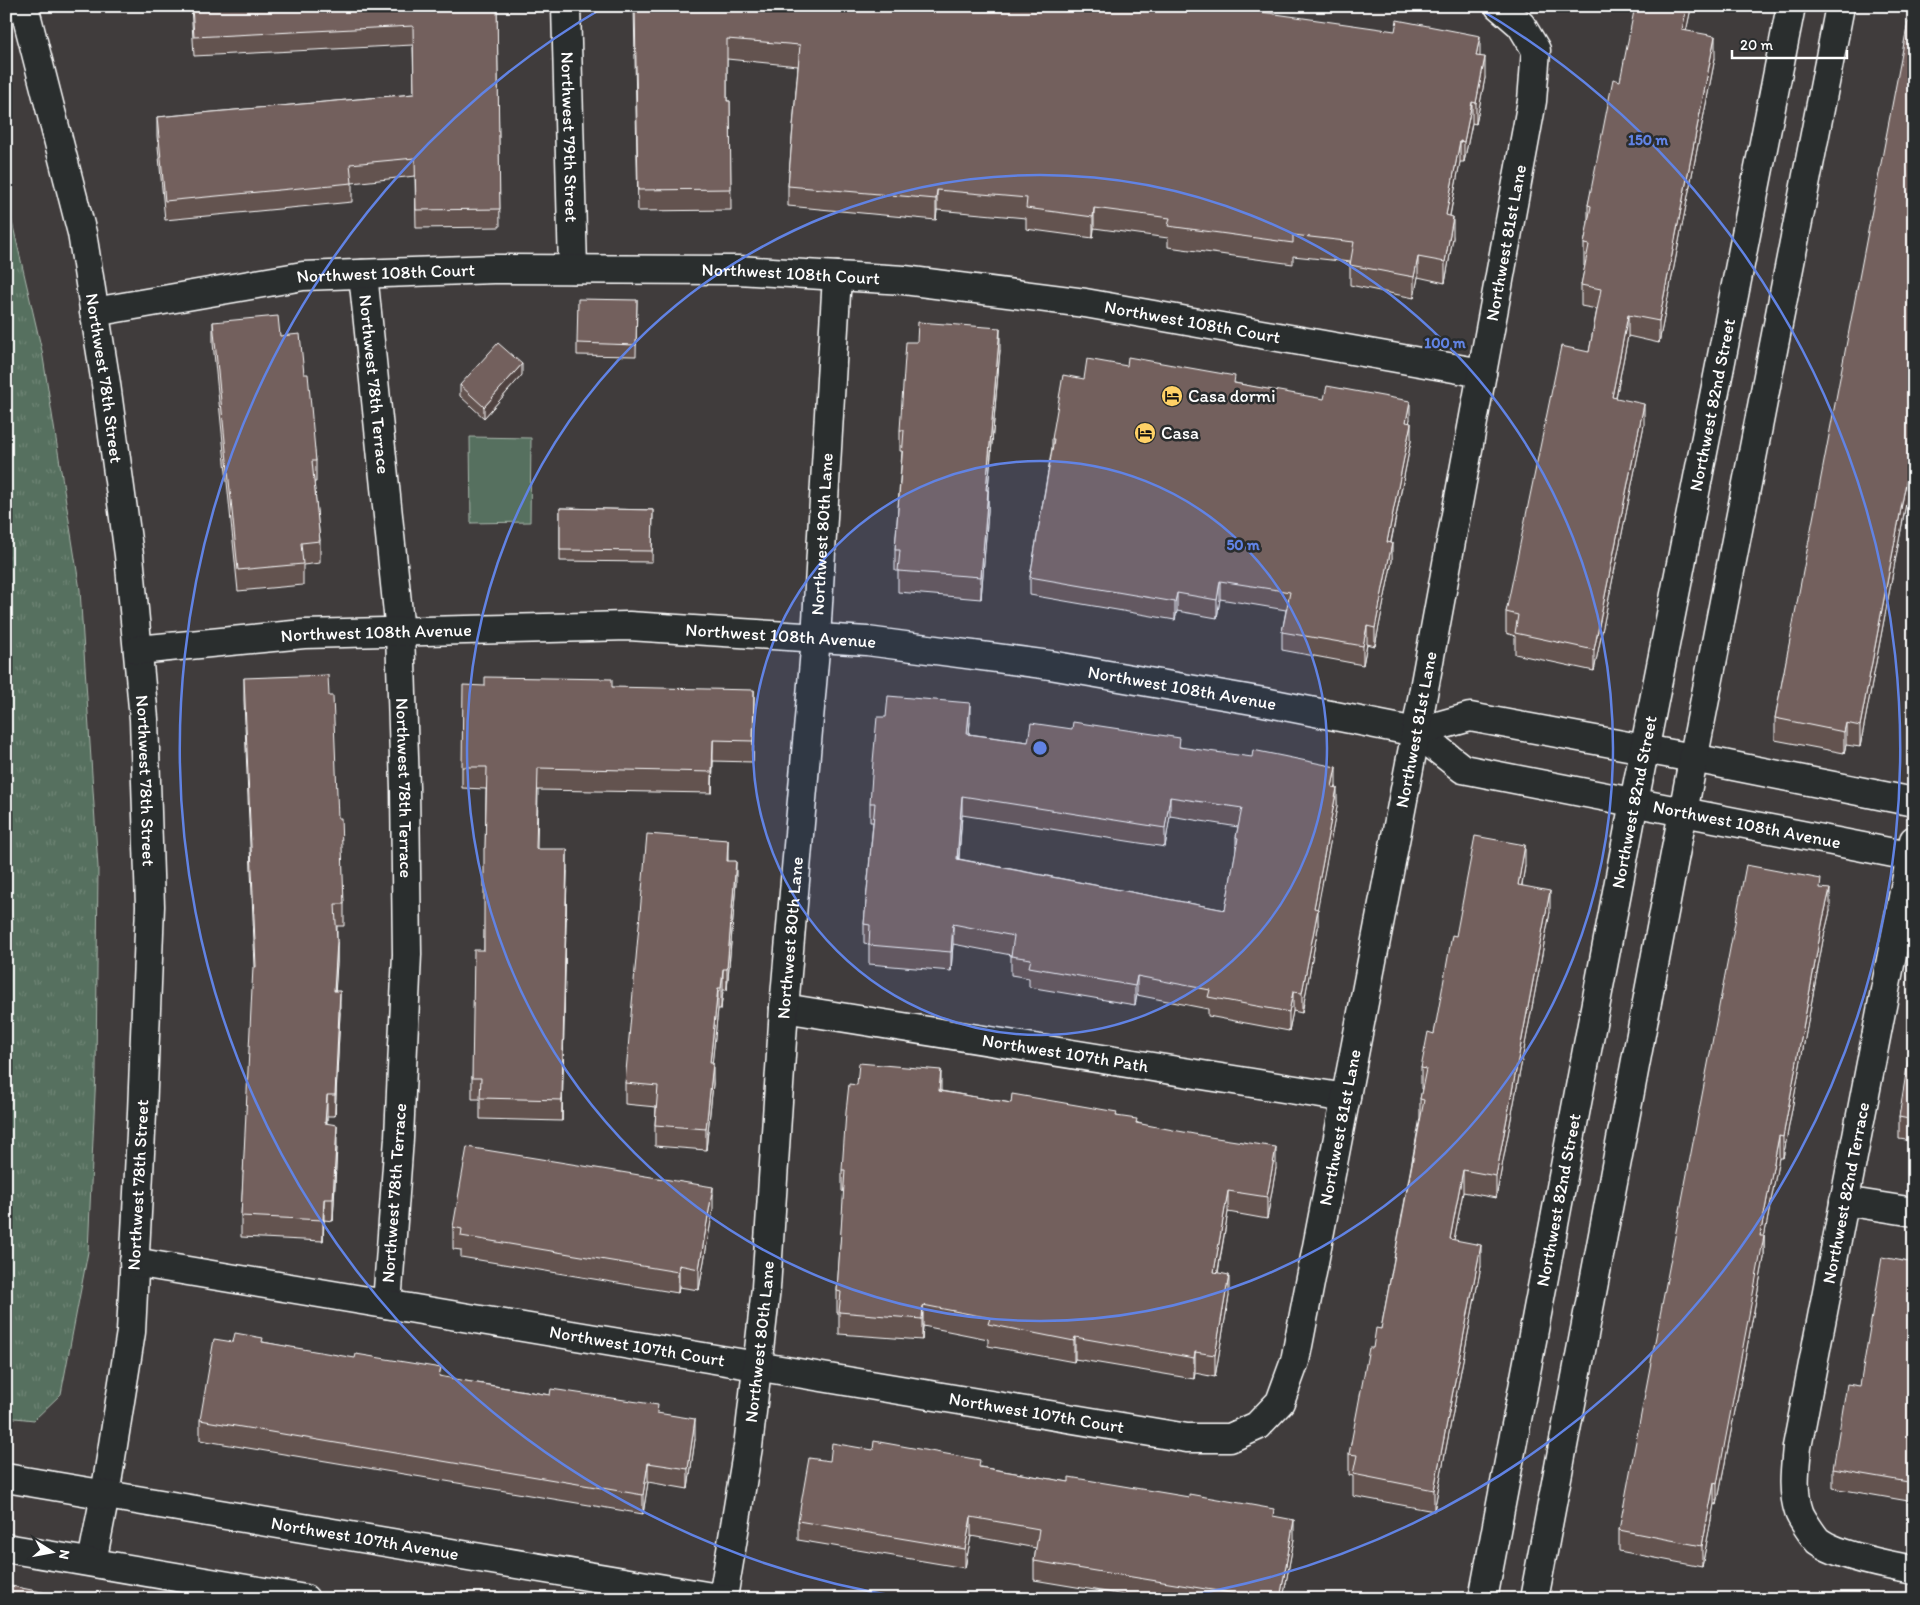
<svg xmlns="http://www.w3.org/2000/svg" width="1920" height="1605" font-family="Itim,sans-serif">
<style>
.grass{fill:url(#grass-tufts);stroke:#aab8ae}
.park{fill:#56705e;stroke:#aab8ae}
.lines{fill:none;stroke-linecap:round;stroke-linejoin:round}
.street-casing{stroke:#fff;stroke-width:31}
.secondary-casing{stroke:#fff;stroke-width:31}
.street{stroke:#2a2d2e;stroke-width:28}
.secondary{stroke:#2a2d2e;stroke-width:28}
.wall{fill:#635350;stroke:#fff;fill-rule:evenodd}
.shaded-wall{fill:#504341;stroke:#fff}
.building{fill:#73605d;stroke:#fff;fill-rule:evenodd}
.ring{fill:none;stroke:#6183e4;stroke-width:2.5}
.labels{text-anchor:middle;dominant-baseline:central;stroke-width:5;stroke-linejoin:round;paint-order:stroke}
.street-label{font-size:18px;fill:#fff;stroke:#2a2d2e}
.poi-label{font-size:18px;fill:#fff;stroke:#2a2d2e;text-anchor:start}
.centre{fill:#6183e4;stroke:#2a2d2e;stroke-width:2.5}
.ring-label{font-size:15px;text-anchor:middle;font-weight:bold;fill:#6183e4;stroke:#2a2d2e;stroke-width:5;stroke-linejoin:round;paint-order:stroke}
</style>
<defs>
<pattern id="grass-tufts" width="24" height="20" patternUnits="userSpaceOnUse" patternTransform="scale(1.25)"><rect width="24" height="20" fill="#56705e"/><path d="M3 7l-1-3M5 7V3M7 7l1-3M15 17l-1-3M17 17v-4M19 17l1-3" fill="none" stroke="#6f8576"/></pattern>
</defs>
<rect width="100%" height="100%" fill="#403c3c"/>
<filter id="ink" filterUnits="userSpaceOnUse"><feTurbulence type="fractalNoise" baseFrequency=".02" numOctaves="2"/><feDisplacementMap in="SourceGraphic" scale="10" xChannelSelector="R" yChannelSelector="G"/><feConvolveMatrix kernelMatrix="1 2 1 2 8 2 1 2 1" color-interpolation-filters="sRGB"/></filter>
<g filter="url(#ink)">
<!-- grass -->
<path class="grass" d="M6 196 42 351 80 590 98 867 96 1071 88 1252 61 1394 34 1420 6 1417Z"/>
<!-- park -->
<path class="park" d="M470 437 531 438 530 522 471 523Z"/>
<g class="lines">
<!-- street casing -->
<g class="street-casing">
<g id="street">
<path id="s1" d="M24 6 82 233 106 384 129 555 144 719 150 906 142 1113 131 1332 105 1495 92 1562"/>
<path id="s2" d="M566 6 573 269"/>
<path id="s3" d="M363 274 400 632 405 788 407 954 399 1138 387 1304"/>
<path id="s4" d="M94 312 303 276 493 269 738 270 904 280 1085 303 1482 373"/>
<path id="s5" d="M138 650 304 634 629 626 867 641 1050 665 1264 702 1416 732 1463 769 1914 857"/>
<path d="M1416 732 1470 717 1693 758 1914 802"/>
<path d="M1914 840 1797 1447C1795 1469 1792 1491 1799 1512 1801 1518 1814 1537 1818 1541 1836 1555 1891 1566 1914 1570"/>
<path id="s6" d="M784 1008 1346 1098"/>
<path d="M1844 1201 1914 1212"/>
<path id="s7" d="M134 1262 1187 1438H1230L1257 1426 1280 1402 1295 1361 1416 732 1532 101 1536 50 1521 25 1499 6"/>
<path id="s8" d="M723 1598 748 1447 766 1288 784 1008 816 638 837 276"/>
</g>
</g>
<!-- secondary casing -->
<g class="secondary-casing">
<g id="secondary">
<path id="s9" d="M6 1478 724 1599"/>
<path d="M6 1548 305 1599"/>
<path id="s10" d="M1483 1599 1634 802 1791 6"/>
<path d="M1534 1599 1683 812 1840 6"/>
</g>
</g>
<!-- street -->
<use href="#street" class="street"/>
<!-- secondary -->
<use href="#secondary" class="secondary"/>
</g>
<!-- wall -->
<path class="wall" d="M191 6H497L500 227 416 228 415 176 352 183V202L165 220 157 136V117L414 94 413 45 194 56Z
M634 6H1219L1480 56 1485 78 1476 124 1472 123 1464 162H1460L1450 216 1453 238 1445 283 1418 277 1414 298 1350 285V262L1293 256V264L1168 247V238L1094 228 1093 238 1026 229V218L937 210 936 220 788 206V186L798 66 727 59V101H730L731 210 638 211Z
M1690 6V13L1686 31 1715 58 1659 343 1628 336 1616 398 1644 425 1594 671 1515 654V636L1506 633V612L1589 352 1597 309 1581 306V285L1585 266H1584V244L1588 225V205L1620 81Z
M1914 12V461L1860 747 1846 745 1844 753 1775 740V718Z
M637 300 636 356 577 355V343Z
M213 322 280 336 304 374 316 461V482H314L320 541V563L303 565V585L238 591 213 343Z
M1000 350 988 490V511L981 599 898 592V571H895V550L902 451H900V430Z
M522 375 484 418 460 396V385Z
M1084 379 1235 383 1410 419 1409 422 1411 441 1391 543 1392 561 1375 646 1367 644 1363 665 1282 650V632L1286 610 1220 599 1217 618 1177 611 1175 620 1030 595V577L1052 448V439Z
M560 508 653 510 652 562 560 561Z
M244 678 338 818 344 904V926H337V963L335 991 340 1013 335 1116H327V1124L337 1147 333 1221 324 1220 323 1241 241 1237V1216L255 967 244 700Z
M612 687 754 711 753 762 713 761 712 793 538 790 537 849 567 871 562 1121 480 1119V1099H472V1078L484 950 486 789 462 788V767Z
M970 722 969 734 1028 742 1180 747 1336 786 1337 807 1317 909 1318 928 1302 1013 1293 1011 1289 1031 1208 1016V1009L1137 995 1135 1005 1029 987V978L1011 975V955L953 944 951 971 869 964V944L864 943V924L873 822H870V803ZM962 815 1165 847 1170 816 1238 827 1236 837V850L1225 910 959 859Z
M728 861 736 883 727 990H723L721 1009H718L712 1063 713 1084 706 1150 655 1146V1125L656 1107 625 1104V1083Z
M1525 866 1522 885 1550 912 1496 1198 1463 1192 1454 1240 1481 1266 1434 1511 1353 1496V1476L1349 1475V1454L1373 1348 1381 1329 1420 1118V1099L1422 1089H1421V1068L1434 1034 1456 936Z
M1821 888 1830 911 1823 940 1783 1158H1779L1764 1238V1258L1717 1505 1714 1504 1702 1567 1619 1551V1530Z
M1914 1036V1141L1899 1139V1117Z
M941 1091 1011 1103 1117 1116 1276 1168 1267 1219 1228 1212 1218 1273 1229 1296 1215 1377 1195 1373 1194 1379 1075 1359 1074 1362 988 1346V1339L923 1326 922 1340 839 1334V1313H837V1291L844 1192 842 1191V1170Z
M713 1209 699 1290 679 1287 678 1293 461 1257V1250L453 1249V1227Z
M1914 1263V1502L1833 1488V1469Z
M263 1342 441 1377 658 1413 695 1439 688 1489 648 1482 643 1514 200 1440V1420Z
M830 1461 980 1467 1274 1517 1294 1539 1283 1599H1149L1034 1580V1561L1036 1548 971 1536 965 1568 798 1540V1521Z"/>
<!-- shaded-wall -->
<path class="shaded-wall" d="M1687 6H1690V13L1682 51V30Z
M1480 36V57L1476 56Z
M1715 36V58L1659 343V321Z
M1485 57V78L1476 124V103Z
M1472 102V123L1464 162V142Z
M1460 141V162L1446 236V215Z
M937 190V210L936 220V199Z
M1094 208V228L1093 238V217Z
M1453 217V238L1445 283V262Z
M1418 257V277L1414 298V277Z
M1628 315V336L1612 418V397Z
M1000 328V350L986 511V490Z
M522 364V375L484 418V407Z
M1410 401V419L1406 440V422Z
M1644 404V425L1594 671V650Z
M1411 423V441L1387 561V542Z
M1914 440V461L1860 747V726Z
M988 490V511L981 599V577Z
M1392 543V561L1375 646V628Z
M1220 581V599L1217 618V600Z
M1177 593V611L1175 620V602Z
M1367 626V644L1363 665V646Z
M754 690V711L753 762V741Z
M970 703V722L967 753V734Z
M1846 723V745L1844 753V732Z
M713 740V761L712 793V772Z
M1336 767V786L1332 806V787Z
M1337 788V807L1314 927V908Z
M962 796V815L957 878V859Z
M1170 797V816L1165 847V828Z
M728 840V862L727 861Z
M1525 845V866L1518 906V885Z
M567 849V871L562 1121V1100Z
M736 861V883L727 990V969Z
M1830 889V911L1823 940 1783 1158V1137L1823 919Z
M1550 891V912L1496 1198V1176Z
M1318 909V928L1302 1013V993Z
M953 924V944L951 971V952Z
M337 942V963L334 1013V991Z
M723 969V990L721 1009V988Z
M1137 976V995L1135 1005V986Z
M718 988V1009L710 1084V1063Z
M340 991V1013L335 1116V1095Z
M1293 992V1011L1289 1031V1012Z
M713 1063V1084L706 1150V1129Z
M941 1070V1091H939Z
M327 1095V1116L325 1145V1123Z
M337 1125V1147L333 1221V1199Z
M1779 1136V1158L1764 1238V1258L1717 1505V1484L1760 1236Z
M1276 1147V1168L1267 1219V1197Z
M1463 1170V1192L1450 1261V1239Z
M713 1187V1209L699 1290V1269Z
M1228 1191V1212L1214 1293V1272Z
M324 1199V1220L323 1241V1220Z
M1481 1245V1266L1434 1511V1490Z
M679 1265V1287L678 1293V1272Z
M1229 1275V1296L1215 1377V1355Z
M923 1305V1326L922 1340V1319Z
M1075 1337V1359L1074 1362V1341Z
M1195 1352V1373L1194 1379V1358Z
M695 1419V1439L688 1489V1469Z
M648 1463V1482L643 1514V1495Z
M1714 1483V1504L1702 1567V1546Z
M971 1517V1536L965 1568V1549Z
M1294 1520V1539L1283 1599H1280Z"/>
<!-- building -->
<path class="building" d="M192 6H497L500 209 416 210 415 158 350 164 352 183 165 201 157 117 414 94 413 26 194 37Z
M635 6H1219L1395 31 1397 20 1480 36 1476 56 1485 57 1476 103 1472 102 1464 142 1460 141 1446 215 1453 217 1445 262 1418 257 1414 277 1350 265 1354 242 1293 235V243L1168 226 1170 218 1094 208 1093 217 1026 208 1027 198 937 190 936 199 788 186 800 45 727 39V101H730L731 189 638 190Z
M1635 6H1687L1682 30 1715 36 1659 321 1628 315 1612 397 1644 404 1594 650 1515 633 1518 615 1506 612 1561 346 1589 352 1601 289 1581 285 1589 245 1584 244 1591 206 1588 205 1613 79 1620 81Z
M1914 12V440L1860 726 1846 723 1844 732 1775 718 1908 22 1912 23Z
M578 299 637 300 636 345 577 343Z
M278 316 280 336 300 334 304 374H308L316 461H312L320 541 301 543 303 564 238 570 213 322Z
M918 322 1000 328 986 490H988L981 577 898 571 900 550H895L904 430H900L906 342H917Z
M498 343 522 364 484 407 460 385Z
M1128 357 1235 376 1234 383 1324 399 1327 386 1410 401 1406 422 1411 423 1387 542 1392 543 1375 628 1367 626 1363 646 1282 632 1290 592 1220 581 1217 600 1177 593 1175 602 1030 577 1054 439H1052L1063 375 1084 379 1087 359 1127 366Z
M560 508 653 510 652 551 560 550Z
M328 675 329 696H333L338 818H341L344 904H335L337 942 334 991H340L335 1095H327L325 1123 337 1125 333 1199H324L323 1220 241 1216 253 967H256L244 678Z
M485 677 612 679V687L754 690 753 741 713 740 712 772 538 768 536 849H567L562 1100 480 1098 481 1078H472L474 950H484V848H485L487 767H462L463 685 485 686Z
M888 696 970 703 967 734 1028 742 1031 723 1072 729 1073 722 1180 738 1179 747 1252 757 1253 750 1336 767 1332 787 1337 788 1314 908 1318 909 1302 993 1293 992 1289 1012 1208 997 1210 990 1137 976 1135 986 1029 967 1031 959 1011 956 1014 936 953 924 951 952 869 945 870 925 864 924 875 803H870L873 762 877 717H886ZM962 796 1165 828 1170 797 1242 808 1236 837 1238 838 1225 910 957 859Z
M647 834 728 840 727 861H736L727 969H723L721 988H718L710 1063H713L706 1129 655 1125 658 1086 625 1083Z
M1475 836 1525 845 1518 885 1550 891 1496 1176 1463 1170 1450 1239 1481 1245 1434 1490 1353 1474 1357 1455 1349 1454 1369 1348H1373L1376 1328 1381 1329 1424 1100 1420 1099 1426 1069 1421 1068 1428 1032 1434 1034 1452 935 1456 936Z
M1746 865 1821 879 1820 888 1830 889 1823 919 1783 1137 1779 1136 1760 1236H1764L1717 1484 1714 1483 1702 1546 1619 1530Z
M1912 1036H1914V1120L1899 1117Z
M859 1063 941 1070 939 1091 1011 1103 1012 1094 1117 1112 1116 1116 1137 1119 1136 1123 1210 1137 1276 1147 1267 1197 1228 1191 1214 1272 1229 1275 1215 1355 1195 1352 1194 1358 1075 1337 1074 1341 988 1324 990 1318 923 1305 922 1319 839 1312 841 1292 837 1291 845 1170H842L846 1112 849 1084 857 1085Z
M467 1147 713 1187 699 1269 679 1265 678 1272 461 1236 462 1229 453 1227Z
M1882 1257 1914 1263V1483L1833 1469 1847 1384 1860 1386Z
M235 1333 263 1338 262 1342 355 1358 356 1354 441 1368 439 1376 488 1385 550 1395 551 1389 658 1405 657 1413 695 1419 688 1469 648 1463 643 1495 200 1420 214 1339 233 1342Z
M874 1441 980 1460 979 1467 1069 1482V1477L1189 1497V1494L1274 1509 1273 1516 1294 1520 1280 1599H1267L1034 1561 1039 1529 971 1517 965 1549 798 1521 809 1458 830 1461 832 1443 873 1450Z
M6 1585 78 1599H6Z
M1755 1597 1768 1599H1755Z"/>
</g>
<!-- distance rings -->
<circle cx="1040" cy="748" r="287" fill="#6183e4" fill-opacity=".12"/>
<g class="ring">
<circle cx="1040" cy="748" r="287"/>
<circle cx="1040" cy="748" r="573"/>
<path d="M913 1599A860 860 0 0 1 604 7M1476 7A860 860 0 0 1 1167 1599"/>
</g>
<!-- icons -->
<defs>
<g id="hotel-disc" transform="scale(1.125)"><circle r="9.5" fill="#ffd166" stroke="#2a2d2e"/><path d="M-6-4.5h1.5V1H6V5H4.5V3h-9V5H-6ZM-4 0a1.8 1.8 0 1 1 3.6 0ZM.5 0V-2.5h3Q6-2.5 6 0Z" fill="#111"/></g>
</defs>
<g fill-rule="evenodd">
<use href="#hotel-disc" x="1172" y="396"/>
<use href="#hotel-disc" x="1145" y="433"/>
</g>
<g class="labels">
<!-- street labels -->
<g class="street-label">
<text stroke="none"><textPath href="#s2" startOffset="131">Northwest 79th Street</textPath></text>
<text stroke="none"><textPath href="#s7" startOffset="2355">Northwest 81st Lane</textPath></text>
<text stroke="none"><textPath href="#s4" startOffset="295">Northwest 108th Court</textPath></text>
<text stroke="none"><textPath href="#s4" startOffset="700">Northwest 108th Court</textPath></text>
<text stroke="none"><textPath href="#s4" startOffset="1105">Northwest 108th Court</textPath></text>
<text stroke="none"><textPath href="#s1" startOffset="381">Northwest 78th Street</textPath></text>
<text stroke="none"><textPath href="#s3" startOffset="111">Northwest 78th Terrace</textPath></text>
<text stroke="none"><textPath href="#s10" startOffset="1216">Northwest 82nd Street</textPath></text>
<text stroke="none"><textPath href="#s8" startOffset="1069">Northwest 80th Lane</textPath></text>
<text stroke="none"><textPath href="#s5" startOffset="239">Northwest 108th Avenue</textPath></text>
<text stroke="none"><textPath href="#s5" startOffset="644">Northwest 108th Avenue</textPath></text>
<text stroke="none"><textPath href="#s5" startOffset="1049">Northwest 108th Avenue</textPath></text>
<text stroke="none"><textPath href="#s7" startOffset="1860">Northwest 81st Lane</textPath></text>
<text stroke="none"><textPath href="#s1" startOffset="786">Northwest 78th Street</textPath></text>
<text stroke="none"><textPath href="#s3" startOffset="516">Northwest 78th Terrace</textPath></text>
<text stroke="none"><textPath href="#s10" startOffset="811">Northwest 82nd Street</textPath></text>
<text stroke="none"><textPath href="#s5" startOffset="1636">Northwest 108th Avenue</textPath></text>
<text stroke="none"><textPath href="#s8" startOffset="664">Northwest 80th Lane</textPath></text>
<text stroke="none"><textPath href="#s6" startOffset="285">Northwest 107th Path</textPath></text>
<text stroke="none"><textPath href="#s7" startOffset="1455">Northwest 81st Lane</textPath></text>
<text transform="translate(138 1185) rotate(-87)">Northwest 78th Street</text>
<text transform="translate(394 1193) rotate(-86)">Northwest 78th Terrace</text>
<text transform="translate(1846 1193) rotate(-79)">Northwest 82nd Terrace</text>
<text stroke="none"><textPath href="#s10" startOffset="406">Northwest 82nd Street</textPath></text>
<text stroke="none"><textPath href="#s8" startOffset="259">Northwest 80th Lane</textPath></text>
<text stroke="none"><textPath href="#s7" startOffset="510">Northwest 107th Court</textPath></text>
<text stroke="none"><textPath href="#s7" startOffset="915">Northwest 107th Court</textPath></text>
<text stroke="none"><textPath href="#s9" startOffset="364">Northwest 107th Avenue</textPath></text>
</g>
<!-- poi labels -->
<g class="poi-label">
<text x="1188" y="396">Casa dormi</text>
<text x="1161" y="433">Casa</text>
</g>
</g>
<circle cx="1040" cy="748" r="8" class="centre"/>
<g class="ring-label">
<text x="1648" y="145">150 m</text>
<text x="1445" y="348">100 m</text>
<text x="1243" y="550">50 m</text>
</g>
<!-- margin -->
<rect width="1920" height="1605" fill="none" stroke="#2a2d2e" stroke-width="25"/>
<rect x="12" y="12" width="1895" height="1580" fill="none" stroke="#fff" stroke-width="2" filter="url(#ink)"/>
<!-- north arrow -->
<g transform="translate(52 1552) rotate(101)" stroke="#2a2d2e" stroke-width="4" paint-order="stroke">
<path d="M0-4L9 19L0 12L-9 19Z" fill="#ffffff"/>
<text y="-8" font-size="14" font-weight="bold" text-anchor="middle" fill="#ffffff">N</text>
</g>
<!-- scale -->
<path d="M1732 50v8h115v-8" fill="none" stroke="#ffffff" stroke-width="2.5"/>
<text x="1740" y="50" font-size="15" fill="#ffffff" stroke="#2a2d2e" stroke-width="4" paint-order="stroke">20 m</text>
</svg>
